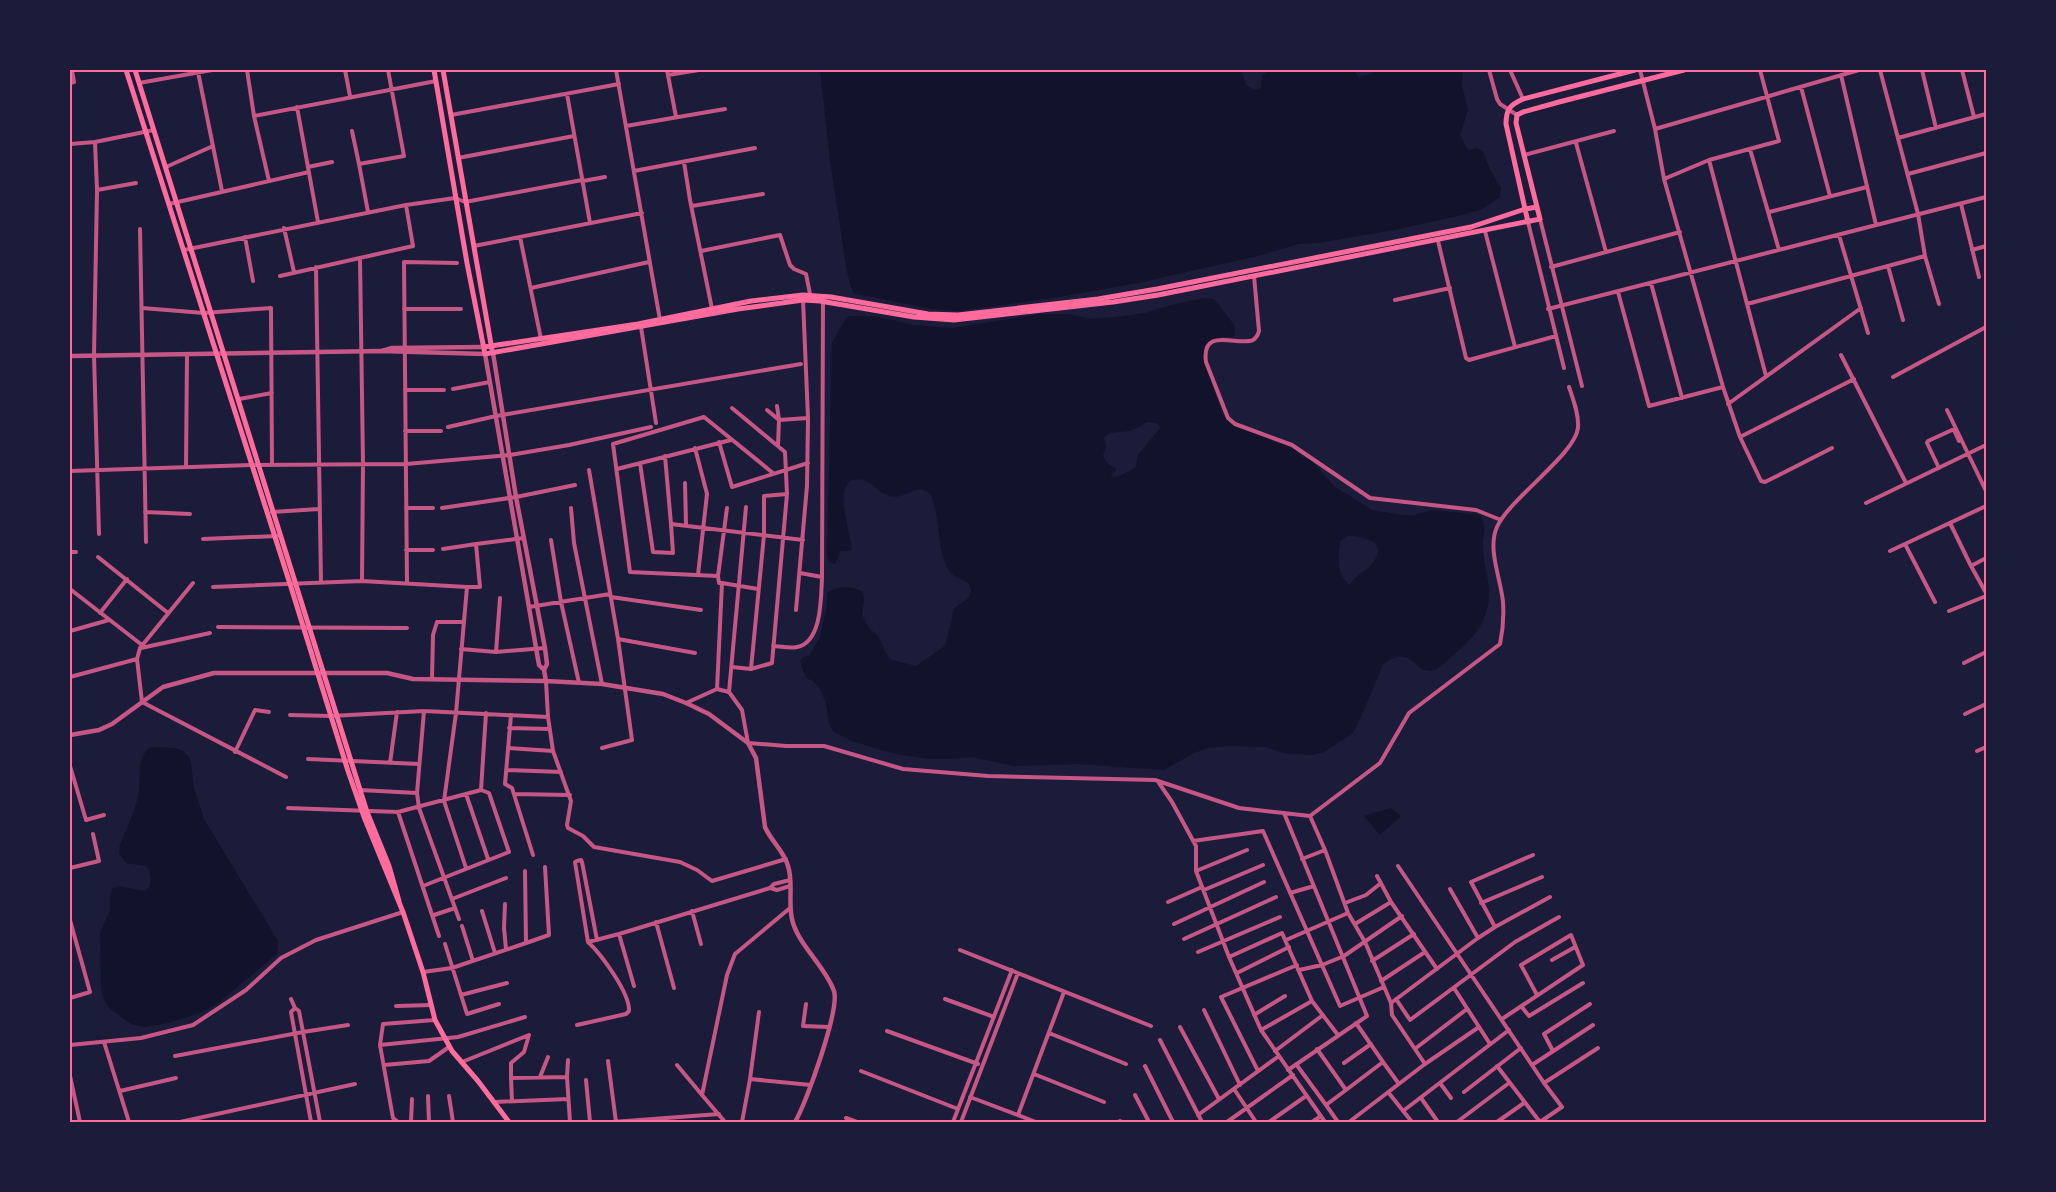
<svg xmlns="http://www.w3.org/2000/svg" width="2056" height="1192" font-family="'Asap Condensed',sans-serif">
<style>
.water{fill:#12122b;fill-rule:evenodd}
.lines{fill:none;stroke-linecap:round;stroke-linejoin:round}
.minor{stroke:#c65784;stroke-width:4}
.tertiary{stroke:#c65784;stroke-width:4.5}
.secondary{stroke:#ff6b9d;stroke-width:5}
.neatline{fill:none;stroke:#ff6b9d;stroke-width:2}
</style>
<rect width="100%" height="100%" fill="#1b1b3a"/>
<!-- water -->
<path class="water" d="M820 70H1241L1246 85 1254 90 1261 88 1262 75 1270 70H1354L1358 77 1372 74 1374 70H1463L1462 85 1468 110 1460 135 1468 150 1477 148 1483 151 1490 170 1501 187 1500 197 1480 210 1462 215 1394 230 1318 243 1299 244 1258 256 1138 283 1059 297 957 311 931 309 853 293 847 272 830 160Z
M1205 298 1214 299 1235 326 1234 337H1221L1207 344 1203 355 1222 414 1232 425 1266 437 1273 442 1290 446 1302 457 1311 460 1334 486 1372 510 1403 515H1414L1432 510 1480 515C1489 530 1481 535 1483 551 1484 564 1488 577 1489 589 1491 628 1463 647 1437 669 1413 679 1413 640 1383 665L1358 724 1352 734 1324 752 1311 755 1283 753 1266 747 1229 746 1208 748 1194 753 1164 770 1078 764 1014 766 971 757 952 759H930L895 754 852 741 834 732 829 725 826 703 820 689 813 681 806 678 800 661 802 658 810 655 820 637 827 605V593C835 586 854 585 863 592L864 600 862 615 869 628 878 636 885 651 891 660 916 666 945 646 954 609C960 602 972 600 971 590 969 578 959 581 952 574 948 570 945 563 943 557 938 542 938 500 928 492 914 482 903 503 886 495 877 491 873 483 864 480 827 471 852 536 852 549L850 551H841L835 564 829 562 827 554 832 343 846 318 851 316H877L913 325 952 328 1042 314H1068L1090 319 1116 317 1145 313 1175 304ZM1148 422 1156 423 1161 427 1138 455 1136 467 1120 476 1112 477 1111 474 1116 471V469L1107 463 1103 456 1106 447 1104 437C1112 430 1120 433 1129 431 1136 430 1141 424 1148 422ZM1348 536C1359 536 1386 540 1376 558 1371 569 1357 573 1350 584H1348C1336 572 1338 557 1340 541Z
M150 747 175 748 183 751 189 757 191 763 194 788 204 819 278 941 277 954 217 1004 200 1013 168 1023 145 1027 131 1024 111 1010 104 1000 101 988 100 932 110 911V894L113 888 118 886 145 891 149 888C151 880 152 873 146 866L126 863 119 853 120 844C127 828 136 809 139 792 141 775 136 760 150 747Z
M1391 808 1401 816 1380 835 1364 816Z"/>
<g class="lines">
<!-- minor -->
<path class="minor" d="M247 70 254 116 269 181
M345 70 350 96
M616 70 660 320
M667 70 676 117
M1489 70 1497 99 1500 104 1517 115
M1510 70 1523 99
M1640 70 1655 129 1664 179 1723 387 1740 437 1761 481 1765 482 1832 448
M1760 70 1779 141 1709 160 1766 376
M1880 70 1918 214 1925 256 1939 304
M1922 70 1936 128
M1962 70 1974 117
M198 72 222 191
M668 75 699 70
M1841 75 1876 225
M70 83 74 82 72 70
M139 83 212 70
M1801 87 1830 196
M567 94 590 223
M297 107 318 222
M451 115 619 84
M254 116 436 81
M626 126 725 109
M1655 129 1859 70
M352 131 359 164
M1898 138 1986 114
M1576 143 1606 252
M70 144 95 142
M1750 149 1779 250
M1524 155 1614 131
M458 158 574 136
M684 162 690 200 712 309
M166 167 213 146
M308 167 332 162
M634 171 755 148
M1908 174 1986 153
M1664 179 1709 160
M583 181 605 177
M97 190 136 183
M169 204 309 172
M1961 204 1979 277
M692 206 763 194
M368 212 359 164 404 156 388 70
M1769 212 1867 187
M1540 219 1582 386
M1528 222 1564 368
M284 228 294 272
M140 229 146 542
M1485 231 1515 347
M1839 235 1868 333
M245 237 253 281
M520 237 541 339
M1438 241 1466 358 1469 360 1556 336
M474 246 642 213
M184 250 406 205 455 198 465 202 582 180
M1972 250 1986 246
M701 251 780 235 790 265 794 269 806 274 810 294
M360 258 363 464 362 581
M1888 266 1903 320
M316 267 321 583
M1551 267 1680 232
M280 276 413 246 406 205
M1254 276 1259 331C1258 335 1256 338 1253 340 1239 347 1201 325 1206 362L1228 418 1235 424 1292 445 1370 498 1476 510 1501 520
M1651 283 1682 398
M531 288 649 262
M1618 292 1649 406 1723 387
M1395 300 1450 288
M1747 304 1925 256
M142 308 204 313 271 308 272 465
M404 309H461
M1548 309 1986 197
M641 327 656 423
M1841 355 1906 483
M1893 377 1986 327
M453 389 490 382
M405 390H444
M239 399 272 393
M1728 404 1861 308
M777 406 779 420
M767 410 779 420
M1947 410 1986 491
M448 427 496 416 801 364
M405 431H441
M1740 437 1854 379
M719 442 732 487 808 463
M778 446 779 420 808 418
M695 448 707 494 698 575
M665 456 671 524 803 540
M640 463 653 552 673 553 671 524
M186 467 187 355
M1939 468 1927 443 1928 441 1952 430H1954L1959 441
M617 469 731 440
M589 470 618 639 632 740 602 748
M70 471 251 465 406 464 510 455 569 445 651 427
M685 483 686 524
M1866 503 1986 445
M406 508H433
M442 508 516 497 575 485
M571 508 574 543 602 684
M145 512 190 514
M272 512 319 509
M1950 523 1971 566 1986 593
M99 534 94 355 97 190 95 142 154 130
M203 539 277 536
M551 540 561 602 579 683
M1905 544 1935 602
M443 549 476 544
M406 550H433
M1890 551 1986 506
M70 552H76
M98 557 168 613
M1971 566 1986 558
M800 573 822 577
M718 576 630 572 613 444 704 417 773 473
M193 583 140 648 137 659 142 702 286 777
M407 583 404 262 457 263
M722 583H719L718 576 727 508
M213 587 362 581 467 587 456 713 444 801 466 868
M467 587H480L476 544 524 538
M70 589 142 645
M611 597 701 610
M529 607 610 594
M796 610 807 486 808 418 803 300
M1949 611 1986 596
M100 613 127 579
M218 627 407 628
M70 631 109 620
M618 639 695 653
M773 646C780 646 790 649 797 647 822 642 821 598 822 577L823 301
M141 648 210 633
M461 649 496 652 545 648
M496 652 500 598
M1964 663 1986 652
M732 667 751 669 772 663 787 494 785 452 732 408
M751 669 764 535V496L787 494
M70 677 137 659
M432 679 433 635 437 622H464
M546 681 548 717 553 751 571 801 567 825 568 828 583 836 594 847 680 862 697 870 712 881 786 859
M717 689 722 583 758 589
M729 692 746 507
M686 703 717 689 729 692 742 710 748 743 786 746H824L903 769 988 776 1155 780 1239 808 1310 816 1380 763 1409 713 1500 644C1503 630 1504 616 1503 602 1501 579 1487 549 1497 527 1509 499 1577 453 1578 427 1579 414 1573 399 1569 387
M1965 714 1986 704
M290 715 331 716 424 711 548 717
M511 715 505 784 512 788 533 855
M509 728 550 729
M508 748 553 751
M1977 751 1986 747
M235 752 255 710 269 712
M308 759 419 764
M390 763 397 712
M70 766 86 820 104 815
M506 770 561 772
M1159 783 1172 802 1196 846V871L1229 957 1261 1030 1325 1122
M360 790 417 793 424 711
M481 790 486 713
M417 793 419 808 459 919
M466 794 488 859
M514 794 570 795
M288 808 398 812 481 790 489 793 509 852 423 886
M398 812 439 936
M1284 813 1367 1016 1288 1070
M1193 841 1263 831 1340 1006 1384 987
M1325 850 1348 913 1365 942 1391 1003 1392 1015 1425 1064
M1302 859 1325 850 1310 816
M1398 866 1544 1083 1562 1107 1540 1122
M70 868 99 861 93 834
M1196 871 1247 850
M1377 876 1391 902 1437 969
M790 880 774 884 770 888 777 890 790 886
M1450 889 1478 938
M1204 890 1263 865
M1290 893 1314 886
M452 899 506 878
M1168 902 1202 887
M1345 903 1366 895 1381 883
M1481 903 1542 877
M505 904 504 928 506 949
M482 911 495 953
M692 911 701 944
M434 915 455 908
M70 920 90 992 70 998
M656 922 674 988
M1174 924 1264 882
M1355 924 1391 902
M462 926 473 961
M1495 927 1550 897
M619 934 634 986
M1184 939 1276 897
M597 940 582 862 581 860 577 861 575 862 588 942 619 934 770 888
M1286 940 1348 913
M526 943 549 935 545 867
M445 944 467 1014 499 1004
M960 950 1151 1026
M1198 952 1280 917
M1229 957 1282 933 1312 1001 1338 1035
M1552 960 1575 947
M1372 961 1414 934
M1299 970 1322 965 1344 956 1402 916
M423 972 452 968 526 943 525 871
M1237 973 1289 947
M1381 981 1425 952
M1454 988 1490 1044
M461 995 507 983
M945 999 994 1017
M1396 999 1410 1020 1515 942 1559 917
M1391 1003 1478 938 1495 927 1471 882 1533 855
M806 1004 803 1026 829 1027
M396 1006 431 1005
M1521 1006 1529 1016 1583 983
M295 1008 291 1012 311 1122
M1204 1010 1240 1085
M1254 1015 1285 996
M1502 1019 1583 965 1571 935 1521 965 1537 995
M1356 1023 1383 1062
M577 1025 626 1014 629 1011C630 993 601 954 588 942
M1180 1027 1219 1099
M1261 1030 1312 1001
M887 1031 978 1064
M1049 1033 1126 1064
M1160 1040 1202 1122
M104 1042 129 1122
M70 1045 141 1038 193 1025 246 990 281 958 316 940 403 912
M380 1045 458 1037 525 1017
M1416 1048 1467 1009
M1317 1049 1346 1090 1383 1062 1399 1084
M1275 1051 1323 1015
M1553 1051 1544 1034 1590 1004
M175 1056 303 1032 299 1011 295 1008 291 999
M608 1061 616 1122
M462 1062 529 1035
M1344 1063 1371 1044
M1296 1064 1326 1105 1346 1090
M384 1065 429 1061 449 1047
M677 1065 702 1095
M1532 1065 1593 1025
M1145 1066 1173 1122
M1497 1066 1540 1122
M861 1071 958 1109
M1258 1071 1221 997 1297 965
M1034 1074 1104 1102
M70 1076 80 1122
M540 1077 548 1057
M567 1077 568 1060
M511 1078V1063L524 1052 529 1035
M750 1079 811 1085
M586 1080 590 1122
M1440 1083 1451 1098
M1544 1083 1598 1048
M1234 1089 1256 1122
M120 1091 176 1078
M1388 1092 1412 1122
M1464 1092 1521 1048
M1135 1095 1149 1122
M428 1096 429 1122
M449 1096 453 1122
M970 1097 1036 1122
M1421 1098 1438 1122
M512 1101 511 1078 567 1077 570 1122
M494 1102 568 1099
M1326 1105 1338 1122
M1403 1111 1509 1030
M1018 1115 1064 992
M1198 1115 1279 1056
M846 1118 857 1122
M1120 1121 1121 1122
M180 1122 355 1084
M320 1122 303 1032 348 1025
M398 1122 393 1118 380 1045 383 1024 435 1020
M411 1122 412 1099
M613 1122 719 1114
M725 1122 702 1095 727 975 735 954 790 908
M742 1122 750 1079 759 1012
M953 1122 1012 970
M961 1122 1018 973
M1227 1122 1293 1075
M1269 1122 1306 1096
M1312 1122 1321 1116
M1349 1122 1425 1064 1479 1027
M1457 1122 1509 1083
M1497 1122 1524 1103"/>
<!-- tertiary -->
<path class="tertiary" d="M382 351 392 348 484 347
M493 353 516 497 545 648 547 664 544 670
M70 356 381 351 485 354 539 665 544 670 546 681
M70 735 99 730 112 724 163 687 214 673H387L413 679 546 681 602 684 663 694 686 703 709 714 748 743 756 758 765 827C771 841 784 851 788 866 794 884 787 904 793 923 801 948 825 966 834 991 840 1009 806 1104 795 1122"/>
<!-- secondary -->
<path class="secondary" d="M126 70 290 584 348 771 364 817 403 912 423 972 435 1020 452 1051 478 1081 509 1122
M135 70 367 812 389 866 399 901
M434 70 467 263 485 354 738 309 803 300 820 301 914 317 954 320 1113 302 1158 295 1540 219 1516 123 1517 115 1523 112 1559 102 1684 70
M443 70 492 350
M1528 222 1525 209 1537 207
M484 347 638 324 751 301 803 295 831 297 928 314 958 315 1098 299 1157 289 1471 227 1525 209 1506 124C1506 109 1510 105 1523 99L1635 70"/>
</g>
<!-- border -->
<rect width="2056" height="1192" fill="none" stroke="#1b1b3a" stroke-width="142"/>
<rect x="71" y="71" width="1914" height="1050" class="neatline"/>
</svg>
